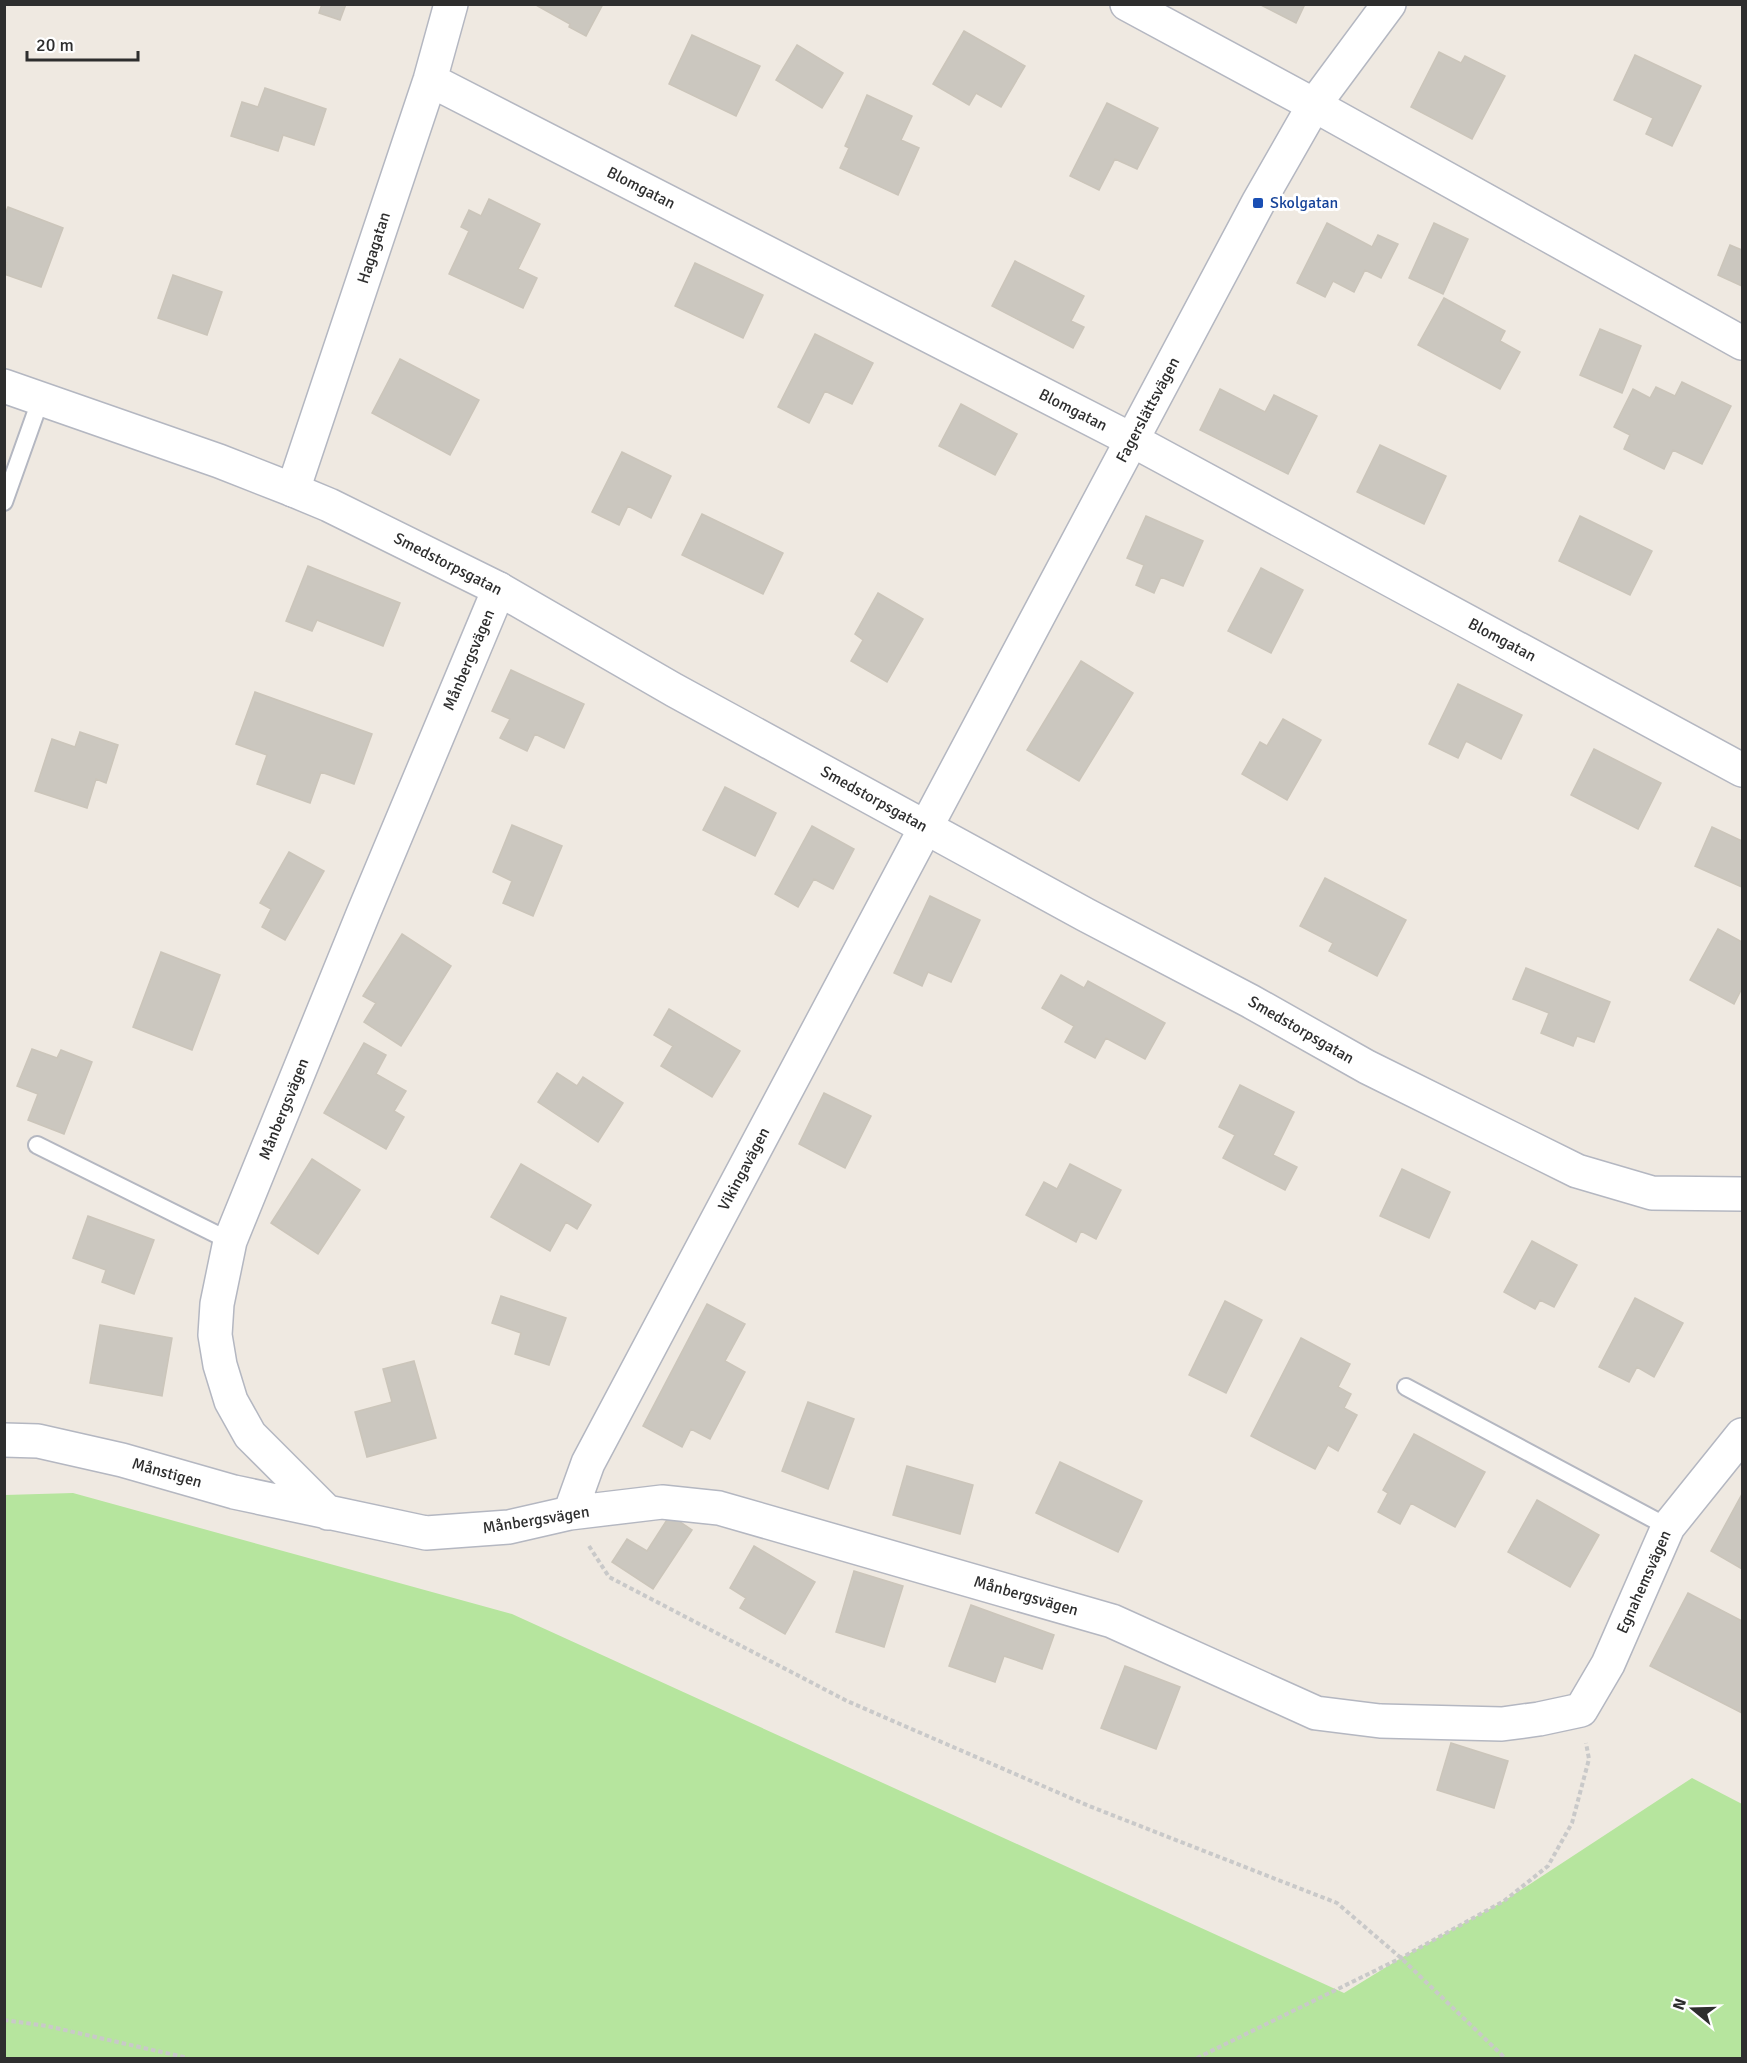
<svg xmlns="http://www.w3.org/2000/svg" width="1747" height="2063" font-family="Signika,sans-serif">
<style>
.green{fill:#b6e59e}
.building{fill:#cbc7bf;stroke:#cbc5ba;stroke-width:1.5}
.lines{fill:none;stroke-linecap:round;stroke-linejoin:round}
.service-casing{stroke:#b4b7c1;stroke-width:20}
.minor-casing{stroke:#b4b7c1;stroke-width:36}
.tertiary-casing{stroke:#b4b7c1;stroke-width:36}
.path{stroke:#c9c9c9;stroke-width:4;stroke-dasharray:4.5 3;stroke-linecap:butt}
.service{stroke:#fff;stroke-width:16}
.minor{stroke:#fff;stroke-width:33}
.tertiary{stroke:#fff;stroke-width:33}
.transit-dot{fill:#1a4fb4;stroke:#fff;stroke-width:2}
.labels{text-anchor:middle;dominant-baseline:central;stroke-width:6;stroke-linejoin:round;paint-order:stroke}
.street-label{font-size:16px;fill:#2e2e2e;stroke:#fff}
.transit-label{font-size:16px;fill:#164399;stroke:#fff;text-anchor:start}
</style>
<rect width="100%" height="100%" fill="#efe9e1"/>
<!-- green -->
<path class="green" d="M73 1493 512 1614 1344 1993 1401 1958 1504 1901 1692 1778 1742 1804V2058H5V1495Z"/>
<!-- building -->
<path class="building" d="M322 4H346L340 20 319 13Z
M534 4H603L586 36 569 27 570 24Z
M1259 4H1305L1296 23Z
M964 31 1025 66 1001 107 976 93 969 105 933 84Z
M692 35 760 66 736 116 669 84Z
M797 45 843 73 822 108 776 80Z
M1439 52 1461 63 1465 56 1505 76 1472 139 1411 107Z
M1635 55 1701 86 1672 146 1646 134 1653 118 1614 100Z
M265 88 326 109 314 145 283 135 278 151 231 136 242 102 258 107Z
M867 95 912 116 901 140 919 148 898 195 840 168 849 148 845 146Z
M1107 103 1158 128 1137 169 1115 159 1099 190 1070 176Z
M489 199 540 224 518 269 537 278 523 308 449 274 469 231 461 227 469 210 481 216Z
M8 207 63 228 41 287 4 274 7 263 4 262V217Z
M1327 223 1372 247 1378 235 1398 244 1381 278 1365 270 1354 292 1333 281 1325 297 1297 283Z
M1434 223 1468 239 1443 294 1409 278Z
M1730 245 1742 250V286L1718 275Z
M1015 261 1084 296 1071 321 1084 327 1073 348 992 306Z
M695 263 763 295 743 338 675 306Z
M173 275 222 292 207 335 158 318Z
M1444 298 1505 331 1500 341 1520 352 1500 389 1418 345Z
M1600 329 1641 346 1622 393 1580 375Z
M815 334 873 363 852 404 825 391 809 423 778 407Z
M400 359 479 400 450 455 372 413Z
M1682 382 1731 406 1702 464 1673 450 1664 469 1624 449 1630 435 1614 427 1633 389 1650 398 1656 387 1675 396Z
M1220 389 1265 412 1274 395 1317 416 1288 474 1200 430Z
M961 404 1017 434 995 475 939 446Z
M1380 445 1446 476 1424 524 1357 492Z
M622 452 671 476 651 518 628 506 619 525 592 512Z
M702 514 783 553 763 594 682 555Z
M1146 516 1203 541 1183 586 1161 577 1154 593 1136 585 1144 565 1127 558Z
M1580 516 1652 551 1630 595 1559 561Z
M308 566 400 603 383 646 317 620 312 631 286 621Z
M1261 568 1303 590 1271 653 1228 631Z
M878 593 923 619 887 682 851 661 863 640 855 634Z
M1081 661 1133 693 1079 781 1027 750Z
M511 670 584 704 564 748 535 734 527 751 500 738 510 719 492 711Z
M1458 684 1522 715 1501 759 1466 741 1458 758 1429 744Z
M255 692 372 734 354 784 321 772 310 803 257 784 267 755 236 744Z
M1283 719 1321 740 1287 800 1242 774 1260 742 1267 746Z
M80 732 118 745 106 783 96 779 87 808 35 791 52 739 75 747Z
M1594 749 1661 783 1638 829 1571 795Z
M725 787 776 813 755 856 703 830Z
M512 825 562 846 533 916 503 903 512 881 493 872Z
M812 826 854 849 833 889 814 879 798 907 775 894Z
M1712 827 1742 841V887L1695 866Z
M289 852 324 871 285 940 262 927 271 909 260 903Z
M1325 878 1406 920 1377 976 1329 951 1333 943 1300 926Z
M930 896 980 920 951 982 928 972 922 986 894 973Z
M1718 929 1742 942V988L1734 1004 1690 980Z
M402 934 451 966 401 1046 364 1022 376 1003 363 996Z
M161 952 220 975 192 1050 133 1027Z
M1526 968 1610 1002 1594 1042 1577 1036 1573 1046 1541 1033 1549 1013 1513 999Z
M1061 975 1084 988 1088 981 1165 1023 1145 1059 1106 1038 1095 1058 1065 1042 1074 1026 1042 1008Z
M669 1009 740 1051 712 1097 661 1066 673 1046 654 1035Z
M364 1043 386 1055 376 1074 406 1091 394 1111 404 1117 386 1149 324 1113Z
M32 1049 57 1058 61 1050 92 1062 64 1134 28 1120 38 1094 17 1086Z
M557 1073 577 1086 583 1077 623 1103 598 1142 538 1102Z
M1240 1085 1294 1112 1273 1155 1297 1167 1285 1190 1223 1158 1235 1135 1219 1127Z
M824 1093 871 1116 845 1168 799 1144Z
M312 1159 360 1190 318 1254 271 1223Z
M521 1164 591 1205 577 1229 566 1222 550 1251 491 1217Z
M1070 1164 1121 1190 1096 1239 1081 1231 1076 1242 1026 1215 1044 1182 1057 1189Z
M1402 1169 1450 1192 1429 1238 1380 1216Z
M88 1216 154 1240 134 1294 102 1282 106 1270 73 1258Z
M1532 1241 1577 1265 1554 1307 1540 1300 1535 1309 1504 1292Z
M501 1296 566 1318 549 1365 515 1354 521 1333 492 1323Z
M1635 1298 1683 1323 1654 1377 1637 1367 1629 1382 1599 1367Z
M1225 1301 1262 1320 1226 1393 1189 1375Z
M707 1304 745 1324 725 1361 745 1372 710 1439 691 1429 682 1447 643 1426Z
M100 1325 172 1338 162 1396 90 1383Z
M1301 1338 1350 1364 1338 1387 1351 1394 1344 1408 1357 1415 1338 1451 1328 1445 1315 1469 1251 1436Z
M414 1361 436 1438 367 1457 355 1412 392 1402 383 1369Z
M808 1402 854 1419 828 1489 782 1471Z
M1414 1434 1485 1472 1455 1527 1411 1503 1400 1524 1378 1512 1388 1493 1383 1490Z
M1060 1462 1142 1501 1118 1552 1036 1513Z
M907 1466 973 1485 960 1534 893 1515Z
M1742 1494V1569L1711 1551Z
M1537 1500 1599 1535 1570 1587 1508 1552Z
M670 1515 692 1530 653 1589 612 1562 627 1539 647 1551Z
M754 1546 815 1582 785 1634 740 1608 746 1598 730 1588Z
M854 1571 903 1586 884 1647 836 1632Z
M1688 1593 1742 1621V1713L1650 1666Z
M971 1605 1054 1635 1042 1669 1004 1656 995 1682 949 1666Z
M1125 1666 1180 1687 1156 1749 1101 1728Z
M1451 1743 1508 1761 1494 1808 1437 1790Z"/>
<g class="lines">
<!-- service casing -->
<g class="service-casing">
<path id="service" d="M4 502 41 398
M37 1145 230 1241
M1406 1387 1668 1527"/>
</g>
<!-- minor casing -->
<g class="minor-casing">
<path id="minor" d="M1127 4 1314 105 1742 343
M430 80 1132 440 1742 770
M293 490 430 80 451 4
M4 1440 38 1441 122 1460 234 1492 426 1533 509 1527 570 1513 662 1502 719 1508 1112 1621 1316 1713 1380 1721 1502 1724 1539 1719 1581 1710 1608 1664 1668 1527 1742 1435
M328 1513 250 1435 231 1401 220 1365 215 1335 217 1304 230 1241 363 914 499 589
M570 1513 588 1463 926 827"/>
</g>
<!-- tertiary casing -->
<g class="tertiary-casing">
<path id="tertiary" d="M4 386 219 461 293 490 329 505 499 589 674 690 1086 915 1250 1001 1367 1067 1577 1171 1652 1193 1742 1194
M926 827 1258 203 1314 105 1389 4"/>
</g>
<!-- path -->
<path class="path" d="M589 1546 609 1577 847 1701 1089 1806 1337 1903 1401 1958 1505 2058
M4 2020 47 2026 188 2058
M1197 2058 1401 1958 1504 1901 1548 1866 1572 1823 1589 1759 1586 1743"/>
<!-- service -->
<use href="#service" class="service"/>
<!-- minor -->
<use href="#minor" class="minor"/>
<!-- tertiary -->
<use href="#tertiary" class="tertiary"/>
</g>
<!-- markers -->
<rect class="transit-dot" x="1252" y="197" width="12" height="12" rx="3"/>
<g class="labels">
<!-- street labels -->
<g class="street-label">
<text transform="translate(641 188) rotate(27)">Blomgatan</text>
<text transform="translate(374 248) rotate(-72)">Hagagatan</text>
<text transform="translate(1073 410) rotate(27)">Blomgatan</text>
<text transform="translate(1148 410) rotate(-62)">Fagerslättsvägen</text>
<text transform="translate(448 564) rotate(27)">Smedstorpsgatan</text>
<text transform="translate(1502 640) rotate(28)">Blomgatan</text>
<text transform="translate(469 660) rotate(-67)">Månbergsvägen</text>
<text transform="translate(874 799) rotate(29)">Smedstorpsgatan</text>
<text transform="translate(1301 1030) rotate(30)">Smedstorpsgatan</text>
<text transform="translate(284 1109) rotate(-68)">Månbergsvägen</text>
<text transform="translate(744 1169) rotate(-62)">Vikingavägen</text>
<text transform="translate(167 1473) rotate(16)">Månstigen</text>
<text transform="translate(536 1520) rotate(-9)">Månbergsvägen</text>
<text transform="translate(1644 1582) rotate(-66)">Egnahemsvägen</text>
<text transform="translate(1026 1596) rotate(16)">Månbergsvägen</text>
</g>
<!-- transit labels -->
<g class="transit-label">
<text x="1270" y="203">Skolgatan</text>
</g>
</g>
<!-- border -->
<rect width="1747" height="2063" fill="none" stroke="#2e2e2e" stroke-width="12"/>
<!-- north arrow -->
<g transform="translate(1693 2009) rotate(289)" stroke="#ffffff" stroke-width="4.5" paint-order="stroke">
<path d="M0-4.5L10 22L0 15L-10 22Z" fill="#2e2e2e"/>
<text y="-9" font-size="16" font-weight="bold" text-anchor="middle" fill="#2e2e2e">N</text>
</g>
<!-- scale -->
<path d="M27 51v9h111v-9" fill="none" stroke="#2e2e2e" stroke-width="3"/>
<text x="36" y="51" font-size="18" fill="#2e2e2e" stroke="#ffffff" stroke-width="4.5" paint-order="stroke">20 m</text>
</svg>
